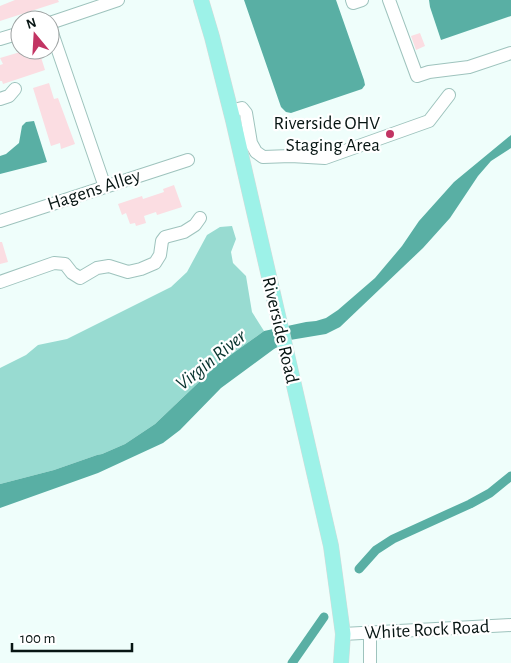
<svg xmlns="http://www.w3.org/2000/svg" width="511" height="663" font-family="'Alegreya Sans',sans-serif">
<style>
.green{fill:#98dbd1}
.water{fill:#59afa4}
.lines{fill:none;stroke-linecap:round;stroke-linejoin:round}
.canal{stroke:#59afa4;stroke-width:9}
.building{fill:#fbdde2}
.minor-casing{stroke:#9ec3bd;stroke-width:14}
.major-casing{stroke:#d7dad9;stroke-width:16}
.minor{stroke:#fff;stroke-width:12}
.major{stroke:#9df2e8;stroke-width:15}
.poi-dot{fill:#c23463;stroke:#fff;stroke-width:2}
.labels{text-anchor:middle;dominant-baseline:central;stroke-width:4.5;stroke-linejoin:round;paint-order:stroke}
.poi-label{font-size:19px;fill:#071513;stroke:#fff;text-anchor:end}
.street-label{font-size:19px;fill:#071513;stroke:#fff}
.water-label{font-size:20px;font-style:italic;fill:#06322d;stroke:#fff}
</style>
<rect width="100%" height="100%" fill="#effefb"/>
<!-- green -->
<path class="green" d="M232 226 236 239 231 252 233 263 246 276 252 312 264 331 218 364 155 424 125 444 102 454 97 455 54 470 0 484V368L26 355 38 345 67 339 171 287 187 272 207 235 220 227Z"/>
<!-- water -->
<path class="water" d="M244 0H336L364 80 365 85 362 89 291 113 286 112 281 107Z
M429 0H511V16L441 40 430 7Z
M34 121 47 162 0 174V156L6 154 19 143 22 126 26 122Z
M511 135V148L491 161 478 176 450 218 423 248 340 327 326 334 290 340 274 349 221 388 180 430 163 443 98 473 0 508V484L54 470 97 455 102 454 125 444 155 424 218 364 264 331 306 322 316 321 326 318 338 310 375 278 402 246 419 221 454 182Z"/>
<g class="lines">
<!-- canal -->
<path class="canal" d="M359 569 376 550 393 539 470 504 490 493 511 476
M292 663 324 617"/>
</g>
<!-- building -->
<path class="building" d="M15 0H58L59 2 0 21V6Z
M420 33 425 46 416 50 411 36Z
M27 50H29L31 54 39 51 45 70 3 84 2 81H0V65L3 64 0 58Z
M49 83 54 99 58 98 75 144 61 149 60 143 51 146 33 88Z
M174 185 182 207 157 215 156 212 144 216 146 223 136 226 135 223 130 224 126 213 122 215 118 204 142 196 143 199 164 192 163 189Z
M0 242H2L8 262 0 264Z"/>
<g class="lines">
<!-- minor casing -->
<g class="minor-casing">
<path id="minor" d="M352 0 353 3 362 0
M389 0 417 76 429 72 469 67 511 53
M50 23 118 0
M50 27 105 187
M0 39 20 33
M0 99 9 96 15 89
M230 111 242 108 246 113 251 143 256 152 263 157 291 156 325 158 429 121 449 95
M0 221 188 160
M0 282 54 263 65 264 72 273 80 278 97 268 109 266 128 272 141 269 155 263 160 255 162 241 165 237 184 232 195 225 200 218
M343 634 511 625
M370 663V634"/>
</g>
<!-- major casing -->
<g class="major-casing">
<path id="major" d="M201 0 212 37 233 120 331 546 343 634 341 663"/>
</g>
<!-- minor -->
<use href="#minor" class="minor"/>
<!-- major -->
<use href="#major" class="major"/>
</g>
<!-- markers -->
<circle class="poi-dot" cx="390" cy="134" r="5"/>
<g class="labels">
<!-- poi labels -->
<g class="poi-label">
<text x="380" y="123">Riverside OHV<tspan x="380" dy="22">Staging Area</tspan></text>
</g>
<!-- street labels -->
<g class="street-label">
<text transform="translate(94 190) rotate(-18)">Hagens Alley</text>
<text transform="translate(280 330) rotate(77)">Riverside Road</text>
<text transform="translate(427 630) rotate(-3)">White Rock Road</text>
</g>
<!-- water labels -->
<g class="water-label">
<text transform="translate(211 360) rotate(-39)">Virgin River</text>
</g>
</g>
<!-- north arrow -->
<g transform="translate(35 35) rotate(342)"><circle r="24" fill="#ffffff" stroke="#9ca1a1"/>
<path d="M0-4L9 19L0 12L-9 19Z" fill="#c23463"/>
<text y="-8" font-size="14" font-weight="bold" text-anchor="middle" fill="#071513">N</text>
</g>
<!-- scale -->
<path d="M12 643v8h120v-8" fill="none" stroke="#071513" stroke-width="2.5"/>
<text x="20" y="643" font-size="15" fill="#071513" stroke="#ffffff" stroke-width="4" paint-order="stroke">100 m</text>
</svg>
